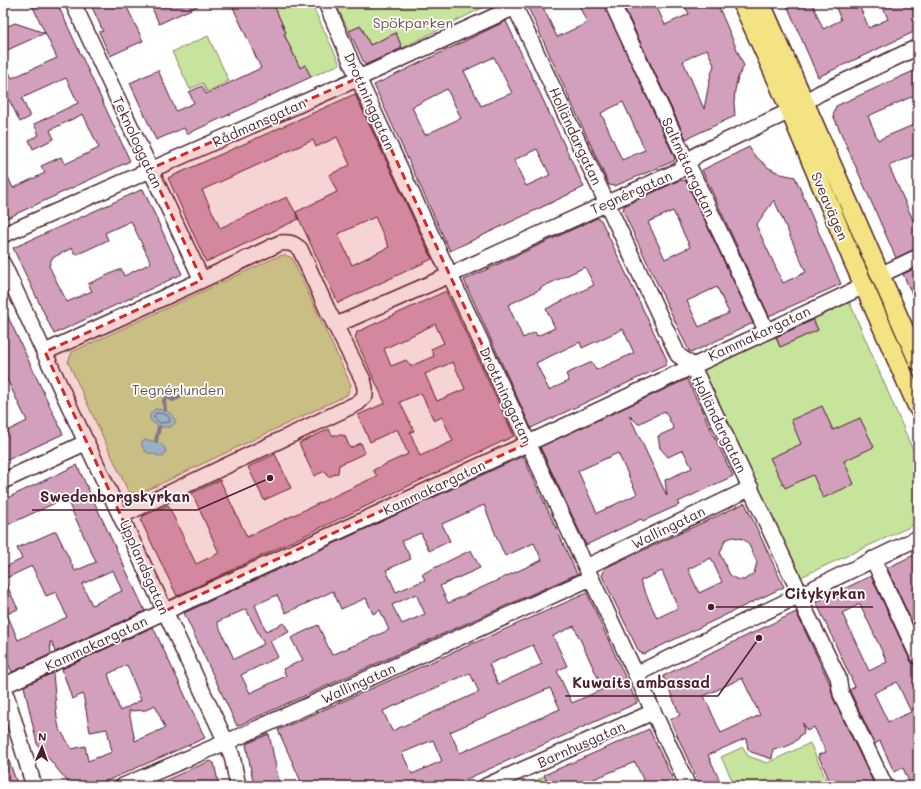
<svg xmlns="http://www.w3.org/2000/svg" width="921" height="789" font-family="Mali,sans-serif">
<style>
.green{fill:#c6e49c;stroke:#888264}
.water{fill:#89d3ea;stroke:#708b9e}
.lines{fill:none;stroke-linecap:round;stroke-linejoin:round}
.shore{stroke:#636777;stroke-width:1}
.stream{stroke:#708b9e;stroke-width:4}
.building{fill:#d2a0bd;stroke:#4a1f2b;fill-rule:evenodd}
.minor-casing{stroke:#4a1f2b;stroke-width:18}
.major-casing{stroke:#4a1f2b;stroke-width:21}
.minor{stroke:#fff;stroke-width:15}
.major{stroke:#f4e382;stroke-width:18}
.marked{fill:#d62828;fill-opacity:0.2;stroke:#d62828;stroke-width:3;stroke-dasharray:8 5;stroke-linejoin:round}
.labels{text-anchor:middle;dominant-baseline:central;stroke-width:3.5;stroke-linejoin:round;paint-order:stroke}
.park-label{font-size:14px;fill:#695047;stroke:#fff}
.street-label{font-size:14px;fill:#4a1f2b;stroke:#fff}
.leader{fill:none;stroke:#4a1f2b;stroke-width:1.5}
.callout-dot{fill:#4a1f2b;stroke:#fff;stroke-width:1.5}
.callout-label{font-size:15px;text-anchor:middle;font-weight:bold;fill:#4a1f2b;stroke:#fff;stroke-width:3.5;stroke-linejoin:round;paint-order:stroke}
</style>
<rect width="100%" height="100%" fill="#fff"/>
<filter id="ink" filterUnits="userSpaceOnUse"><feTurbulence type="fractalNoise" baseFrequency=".025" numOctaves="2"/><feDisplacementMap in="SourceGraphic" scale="8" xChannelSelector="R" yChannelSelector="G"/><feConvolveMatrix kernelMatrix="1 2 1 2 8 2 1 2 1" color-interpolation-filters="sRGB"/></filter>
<g filter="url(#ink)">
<!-- green -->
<path class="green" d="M273 3H311L340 64 311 77 305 65 300 68 284 34 286 33Z
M335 3H492L402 48 396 33 370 45 361 26 349 31Z
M208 36 229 81 207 92 203 83 190 89 172 52Z
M285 255 292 258 351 385 347 395 137 495 128 491 68 362 72 352 279 256Z
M849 301 918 462V523L801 577 703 369 775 336 780 347 818 330 813 318Z
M810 743 829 786H735L721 757 743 747 748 756 767 763Z
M545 776 549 786H525Z"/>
<!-- water -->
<path class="water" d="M155 409C167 410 170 411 176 422L171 427H159L150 420V414Z
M146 440C154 441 163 442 166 451L163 457 146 452 142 446V442Z"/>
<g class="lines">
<!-- shore -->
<path class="shore" d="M156 413C162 413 170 414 170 422L160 423 154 418Z"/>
<!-- stream -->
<path class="stream" d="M165 410 164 400 168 397 173 400 186 394
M156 441 159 427"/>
</g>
<!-- building -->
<path class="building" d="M31 3H57L130 161 3 220V166L13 188 45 173 41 166 61 157 65 164 99 148 83 114 50 130 54 139 33 149 29 140 39 135 34 124 78 103 66 78 22 98 30 117 20 122 3 87V61L12 78 57 58Z
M90 3H125L143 41 110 56 99 32 103 31Z
M150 3H204L159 24Z
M231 3H273L286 33 284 34 300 68 305 65 311 77 187 134 184 128 156 140 130 83 158 70 176 111 194 103 189 92 202 86 206 94 261 68Z
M526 3H541L557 37 587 23 578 3H603L675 158 674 161 615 186 609 185ZM623 102 645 150 622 160 601 113Z
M622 3H655L665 25 689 14 683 3H717L744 66 738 77 735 90 734 103 735 116 686 139ZM707 49 714 65 710 78 704 109 683 61Z
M786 3H812L823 29 841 20 834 3H858L869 28 888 19 881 3H910L918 21V30L818 77Z
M506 21 584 187 450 251 374 85ZM494 57 512 93 481 106 464 71ZM447 89 461 118 425 135 412 107ZM537 149 550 175 526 186 514 160Z
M15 23 45 33 3 52V28Z
M361 26 370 45 396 33 402 48 365 65 349 31Z
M918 69V94L868 116 878 140 918 123V153L889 166 913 220 918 218V248L896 258 833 115 836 106Z
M355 94 432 259 338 303 299 219 206 262 168 178ZM337 137 350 165 329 175 337 192 296 212 299 219 287 197 220 228 202 190 313 140 316 147ZM375 217 389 247 352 265 338 234Z
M749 147 754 155 769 168 781 174 795 177 841 284 769 316 702 170ZM774 200 806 272 783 283 756 225Z
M680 180 686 181 753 323 693 352 689 351 623 211 624 206ZM673 211 690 247 665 259 648 222ZM717 287 729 313 699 327 687 301Z
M143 189 182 274 54 334 13 248ZM131 221 151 263 124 276 121 269 88 284 92 291 67 302 49 266 52 258 72 248 75 255 87 250 108 240 105 233Z
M597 218 601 220 622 265 667 360 666 365 531 428 464 280ZM585 267 594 285 546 309 555 328 537 336 535 332 523 338 508 305 541 289 540 288ZM623 329 634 353 596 370 592 362 566 374 569 381 549 390 536 363 580 342 582 348Z
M918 267V308L903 274Z
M446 291 514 436 177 596 141 521 143 516 168 505 196 564 219 553 192 493 220 480 247 537 377 476 373 470 408 454 397 429 370 442 358 415 385 403 355 338 357 332ZM435 324 444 343 431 349 434 356 411 366 406 360 391 366 384 349ZM453 362 465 389 437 401 425 374ZM421 393 434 421 442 417 453 441 420 456 410 432 414 431 400 402Z
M3 306 63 434 3 462V433L27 421 3 371Z
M813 320 818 330 780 347 776 337Z
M687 379 733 476 678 502 679 505 643 521 641 519 586 545 540 447ZM665 411 674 429 658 436 660 448 668 457 683 450 692 468 665 480 667 496 629 415 638 424ZM618 453 637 494 597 513 578 471Z
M822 406 833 430 860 418 874 447 844 461 854 484 823 498 813 475 785 488 770 458 801 444 791 420Z
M329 429 332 435H342L345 436 350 448 361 443 365 453 339 465 338 473 328 477 325 471 314 476 299 443Z
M275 454 291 488 264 500 248 467Z
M523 456 577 574 237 726 184 613ZM484 505 497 538 505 556 534 543 542 560 448 603 440 586 480 568 471 550 422 574 425 580 396 592 386 570 411 559 402 541 421 533 429 551 450 541 442 524ZM333 591 341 609 366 598 373 614 380 610 389 630 332 655 318 625 291 638 303 660 283 669 286 676 250 693 241 675 278 657 270 641 289 632 284 623 266 631 255 605 277 595 286 613ZM416 594 425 614 402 624 392 605ZM246 609 264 644 234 659 217 622Z
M77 465 145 611 55 652 52 642H50L51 654 12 672 3 653V568L22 559 17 548 56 531 75 571 96 562 66 498 3 527V500ZM32 566 46 596 56 592 67 617 18 640 7 614 18 609 4 579ZM113 570 122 591 92 605 82 584Z
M745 503 784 587 644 654 639 652 602 576 605 568ZM733 537 743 539 748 543 757 562 754 573 744 580 736 579 730 575 720 554 725 540ZM711 558 722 582 699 593 688 569ZM662 571 678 608 657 618 640 581Z
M918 553V635L887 568Z
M871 576 910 660 913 664 918 665V786H911L903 768 894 772 880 741 875 744 850 691 849 690 855 687 816 602ZM860 604 887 662 869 671 842 613ZM897 682 911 712 888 722 874 693Z
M587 593 637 703 451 786H303L278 730ZM574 626 603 689 572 703 557 671 567 666 553 636ZM533 645 542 664 498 684 489 664ZM470 673 479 692 392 731 383 711ZM550 688 560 709 460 753 450 732ZM433 740 442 761 412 774 402 753Z
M796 612 830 684 833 698 875 786H832L818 755 826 752 814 727 807 731 803 723 804 733 800 735 799 738 792 744 785 747 773 749 772 759 751 752 748 749 746 738 708 755 720 781 709 786H700L670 720 680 715 663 676ZM742 678 760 715 721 733 704 696Z
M153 627 205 738 102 783 71 786 37 744 24 686 53 673 57 718 59 728 72 749 85 746 88 761 112 752 107 729 90 732 83 694 72 699 62 669ZM127 665 141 700 120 711 108 674ZM155 705 165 728 135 741 129 711 146 710Z
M649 729 676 786H646L635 762 577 786H549L544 775Z
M269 734 280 786H254L246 744Z
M3 747H4L18 786H3Z
M210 761 214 763 219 786H152Z"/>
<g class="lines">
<!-- minor casing -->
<g class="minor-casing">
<path id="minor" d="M73 3 202 280
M326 3 358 78 688 786
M515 3V7L678 355 692 365 795 583 806 612 838 677 841 694 885 786
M612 3 766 330
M3 235 341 86 515 7
M3 264 226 742 232 756 238 786
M880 275 918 257
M336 325 450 275 678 171 698 154 790 111 820 93 918 47
M45 352 202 280 280 243C289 242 293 243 300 249L327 309 363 380 365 388V396L358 403 121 516
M3 481 87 442
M873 559 918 656
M586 567 751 488
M636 674 918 538
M3 686 381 512 864 286
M3 690 7 698 34 786
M123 786 245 734 591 578
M486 786 653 712"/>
</g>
<!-- major casing -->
<g class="major-casing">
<path id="major" d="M742 3 777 80 852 259 918 408
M761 3 918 361"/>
</g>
<!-- minor -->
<use href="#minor" class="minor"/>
<!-- major -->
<use href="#major" class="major"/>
</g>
</g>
<!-- marked area -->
<path class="marked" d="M358 78 528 443 165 611 45 352 202 280 150 169Z"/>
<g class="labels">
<!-- park labels -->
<g class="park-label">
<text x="413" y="22">Spökparken</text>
<text x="178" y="389">Tegnérlunden</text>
</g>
<!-- street labels -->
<g class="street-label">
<text transform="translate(370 101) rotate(66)">Drottninggatan</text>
<text transform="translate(259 122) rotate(-24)">Rådmansgatan</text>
<text transform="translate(576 136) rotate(65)">Holländargatan</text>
<text transform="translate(138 142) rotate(65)">Teknologgatan</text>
<text transform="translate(689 167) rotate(65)">Saltmätargatan</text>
<text transform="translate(631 192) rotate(-24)">Tegnérgatan</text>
<text transform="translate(830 206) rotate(67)">Sveavägen</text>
<text transform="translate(759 333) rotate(-25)">Kammakargatan</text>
<text transform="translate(506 395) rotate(65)">Drottninggatan</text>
<text transform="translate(720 424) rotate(64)">Holländargatan</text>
<text transform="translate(434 487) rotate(-25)">Kammakargatan</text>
<text transform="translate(668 527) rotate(-26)">Wallingatan</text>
<text transform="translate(145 567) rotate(66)">Upplandsgatan</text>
<text transform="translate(96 643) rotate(-25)">Kammakargatan</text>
<text transform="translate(358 683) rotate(-24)">Wallingatan</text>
<text transform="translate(581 744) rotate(-24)">Barnhusgatan</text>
</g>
</g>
<!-- callouts -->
<path class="leader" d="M270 478L197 510H32M711 607L777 607H873M759 638L718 696H565"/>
<g class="callout-dot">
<circle cx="270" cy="478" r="4"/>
<circle cx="711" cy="607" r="4"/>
<circle cx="759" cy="638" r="4"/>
</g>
<g class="callout-label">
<text x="115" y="502">Swedenborgskyrkan</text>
<text x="825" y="599">Citykyrkan</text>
<text x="641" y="688">Kuwaits ambassad</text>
</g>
<!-- margin -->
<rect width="921" height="789" fill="none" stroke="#fff" stroke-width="16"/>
<rect x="8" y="8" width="905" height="773" fill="none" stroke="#4a1f2b" stroke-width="1.5" filter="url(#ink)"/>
<!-- north arrow -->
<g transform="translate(42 747) rotate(2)" stroke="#ffffff" stroke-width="3" paint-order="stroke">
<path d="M0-3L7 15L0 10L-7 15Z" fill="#4a1f2b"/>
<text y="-6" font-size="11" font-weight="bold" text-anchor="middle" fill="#4a1f2b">N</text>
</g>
</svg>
